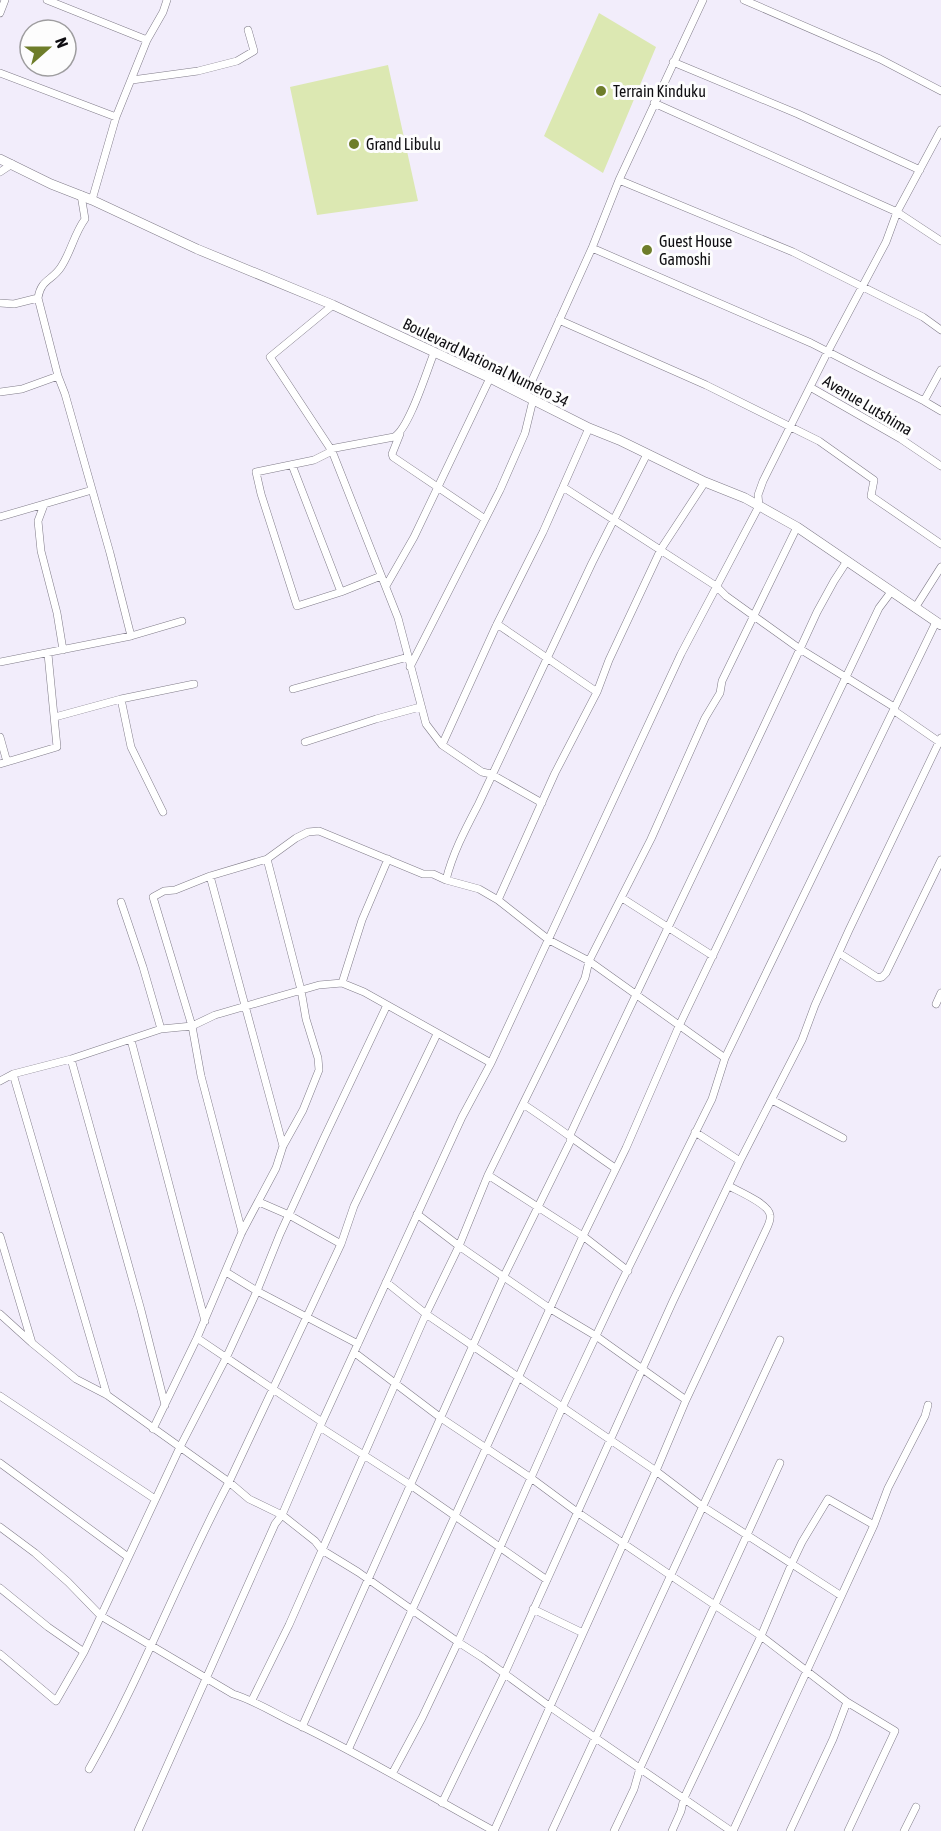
<svg xmlns="http://www.w3.org/2000/svg" width="941" height="1831" font-family="'Asap Condensed',sans-serif">
<style>
.green{fill:#dce8b2}
.lines{fill:none;stroke-linecap:round;stroke-linejoin:round}
.street-casing{stroke:#807c89;stroke-width:8}
.secondary-casing{stroke:#807c89;stroke-width:10}
.street{stroke:#fff;stroke-width:7}
.secondary{stroke:#fff;stroke-width:9}
.poi-dot{fill:#6e7d2a;stroke:#fdfdfd;stroke-width:2}
.labels{text-anchor:middle;dominant-baseline:central;stroke-width:6;stroke-linejoin:round;paint-order:stroke}
.poi-label{font-size:16px;fill:#0f0e12;stroke:#fdfdfd;text-anchor:start}
.street-label{font-size:16px;fill:#0f0e12;stroke:#fdfdfd}
</style>
<rect width="100%" height="100%" fill="#f2edfb"/>
<!-- green -->
<path class="green" d="M599 13 656 47 603 173 544 136Z
M388 65 418 201 317 215 290 87Z"/>
<g class="lines">
<!-- street casing -->
<g class="street-casing">
<path id="street" d="M47 0 147 40
M744 0 880 59 941 91
M0 13 5 0
M673 62 798 114 920 170
M0 73 116 117
M132 80 198 71 237 61 254 51 248 30
M654 103 897 212 941 241
M0 172 12 164
M619 180 793 252 923 317 941 330
M81 195 85 219C74 234 71 252 61 267 52 281 41 279 38 298L58 376 65 394 110 553 131 636
M92 200 116 117 147 40 163 12 167 0
M592 248 811 343 924 401 941 411
M0 303 14 304 38 298
M333 305 270 357 332 451 398 618 426 724 442 745 482 772 491 774 542 803
M559 320 706 385 819 441 874 480 871 496 941 544
M810 387 901 439 941 466
M0 392 22 389 58 376
M525 396 592 248 619 180 703 0
M924 401 941 370
M400 434 392 454 393 457 485 519
M330 449 394 437C409 429 427 370 434 353
M332 451 314 460 256 472 261 494 297 606 341 592 381 576
M292 465 341 592
M563 487 716 586 726 596 800 649 894 707 896 712 941 743
M44 505 38 521 41 551 57 613 63 650
M0 517 92 490
M386 586 414 537 490 378
M915 608 941 567
M497 624 597 692
M0 662 131 636 182 621
M410 667 500 490 525 433 533 400
M293 689 408 657
M121 699 131 747 163 812
M55 717 121 699 194 684
M0 737 7 762
M305 742 376 719 420 707
M442 745 497 624 543 532 589 428
M0 764 57 747 48 654
M210 876 283 1146
M446 880C453 852 466 828 479 803L592 563 647 454
M622 898 713 956
M498 900 555 773 597 692 609 660 661 549 705 482
M121 902 143 967 161 1029
M839 953 878 978 882 977 886 973 941 860
M342 983 362 920 388 859
M936 1004 941 993
M131 1040 205 1321
M71 1059 141 1310 165 1405
M13 1074 107 1395
M0 1081 13 1074 71 1059 161 1029 192 1026 215 1015 319 985 342 983 364 992 491 1063
M772 1100 843 1138
M523 1104C555 1125 584 1147 615 1168
M695 1132 740 1161
M488 1175 583 1236 628 1271
M259 1202 289 1215 341 1244
M417 1214 459 1246 549 1308 596 1336 686 1400
M242 1232 201 1076 192 1026 153 897 164 891 175 890 210 876 267 859 296 838 308 832 319 831 423 874H433L446 880 479 889 498 900 549 940 589 961 725 1058
M0 1236 32 1343
M226 1272 257 1291 358 1344
M386 1282 426 1314 656 1471 702 1506 840 1595
M0 1314 32 1343 76 1379 107 1395 229 1482 249 1499 282 1515 315 1541 322 1550 358 1572 458 1642 483 1658 549 1706 731 1831
M197 1338 322 1422
M355 1353 441 1418 531 1478 577 1512 670 1575 761 1636 847 1702 895 1731 848 1831
M0 1396 155 1499
M320 1427 409 1484 547 1580
M153 1429 197 1338 242 1232 276 1168 283 1146 303 1110 319 1070 318 1058 306 1019 301 990 267 859
M0 1463 128 1557
M0 1527 35 1553 68 1582 101 1616 233 1694C256 1701 277 1715 299 1725 366 1757 429 1796 494 1831
M0 1588 48 1627 84 1652
M533 1609 583 1633
M0 1654 56 1701 84 1652 180 1447 227 1356 257 1291 280 1234 324 1138 387 1005
M252 1700 289 1625 426 1314 459 1246 488 1175 585 978 589 961 651 839 705 718 720 693 722 681 797 527
M302 1727 504 1276 570 1142V1135C651 960 737 787 817 612L834 581 847 561
M348 1750 583 1236 626 1148 679 1026 879 608 891 592
M89 1769C142 1676 179 1576 229 1482L341 1244 354 1206 437 1034
M392 1774 422 1718 458 1642 562 1408 619 1287 712 1099 725 1058 936 622
M442 1803 504 1675 673 1301 740 1161 802 1040 815 1005 849 930 941 738
M138 1831 275 1524 282 1515 322 1422 462 1117 491 1063 681 654 759 506 758 495 763 481 827 353 886 242 897 212 941 130
M494 1831 656 1471 686 1400 766 1230C768 1226 771 1219 770 1215 769 1204 738 1191 729 1186
M552 1831 780 1340
M614 1831 634 1789 640 1768 780 1463
M672 1831 681 1811 684 1798 761 1636 792 1563 802 1542 828 1499 874 1525
M733 1831 874 1525 888 1488 925 1416 928 1405
M790 1831 833 1739 847 1702
M904 1831 916 1807"/>
</g>
<!-- secondary casing -->
<g class="secondary-casing">
<path id="secondary" d="M0 159 51 184 92 200 197 249 333 305 490 378 589 428 619 440 705 482 745 498 797 527 941 625"/>
</g>
<!-- street -->
<use href="#street" class="street"/>
<!-- secondary -->
<use href="#secondary" class="secondary"/>
</g>
<!-- markers -->
<g class="poi-dot">
<circle cx="601" cy="91" r="6"/>
<circle cx="354" cy="144" r="6"/>
<circle cx="647" cy="250" r="6"/>
</g>
<g class="labels">
<!-- poi labels -->
<g class="poi-label">
<text x="613" y="91">Terrain Kinduku</text>
<text x="366" y="144">Grand Libulu</text>
<text x="659" y="241">Guest House<tspan x="659" dy="18">Gamoshi</tspan></text>
</g>
<!-- street labels -->
<g class="street-label">
<text transform="translate(486 362) rotate(26)">Boulevard National Numéro 34</text>
<text transform="translate(868 405) rotate(31)">Avenue Lutshima</text>
</g>
</g>
<!-- north arrow -->
<g transform="translate(48 48) rotate(69)"><circle r="28" fill="#fdfdfd" stroke="#9e9d9f" stroke-width="1.5"/>
<path d="M0-4.5L10 22L0 15L-10 22Z" fill="#6e7d2a"/>
<text y="-9" font-size="16" font-weight="bold" text-anchor="middle" fill="#0f0e12">N</text>
</g>
</svg>
